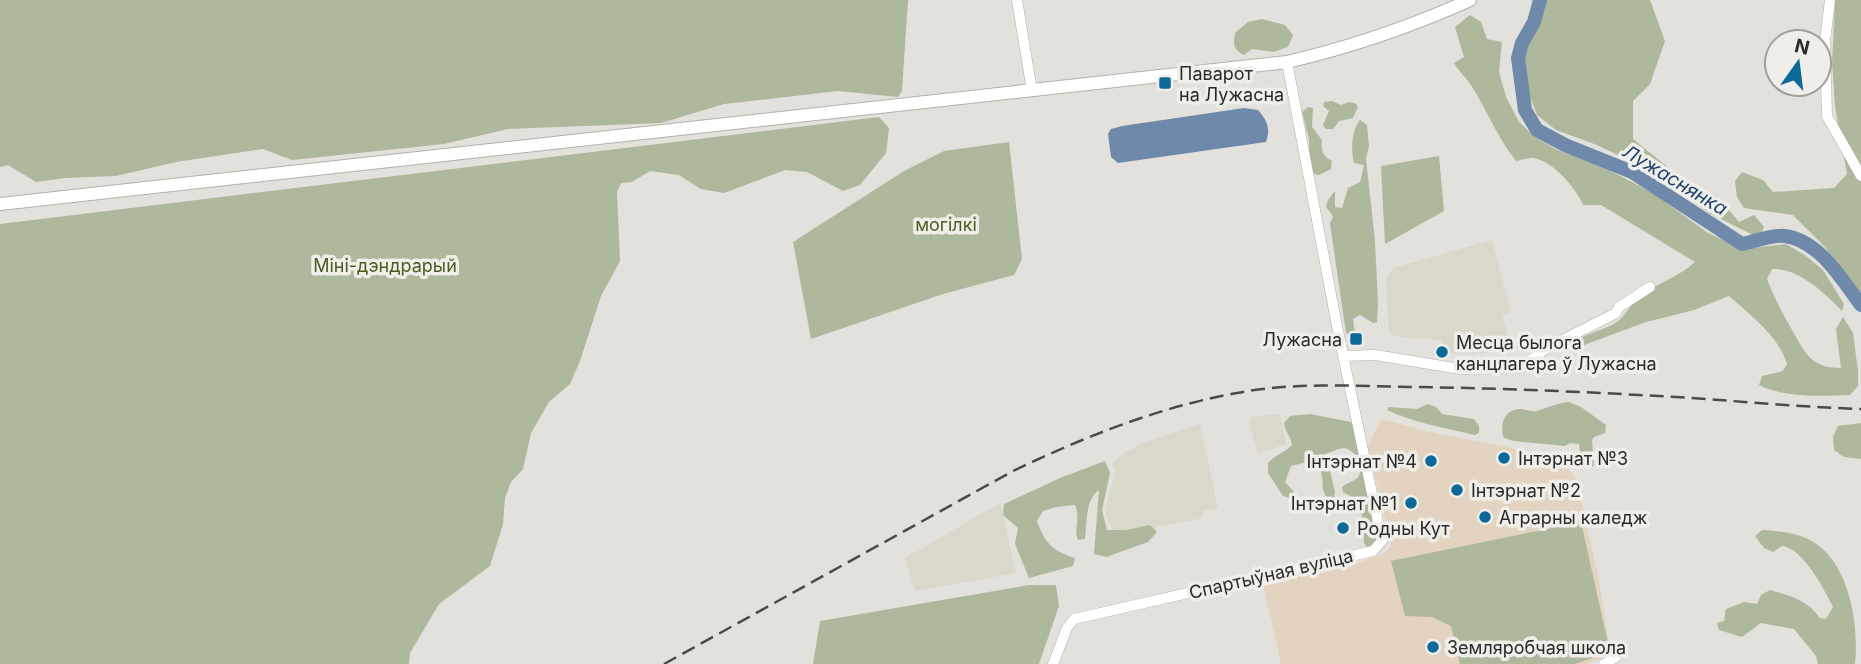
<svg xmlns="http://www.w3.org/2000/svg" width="1861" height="664" font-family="Inter,sans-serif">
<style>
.built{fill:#dad8cb}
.education{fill:#e3d4c2}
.green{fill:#adb89c}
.water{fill:#6f89aa}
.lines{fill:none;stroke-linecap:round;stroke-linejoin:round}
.river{stroke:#6f89aa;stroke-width:14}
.minor-casing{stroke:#b2b1ac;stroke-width:11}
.major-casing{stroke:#b2b1ac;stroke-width:14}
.minor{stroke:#fff;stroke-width:10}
.major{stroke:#fff;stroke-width:12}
.rail{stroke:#4c4b49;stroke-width:2.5;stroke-dasharray:14 7;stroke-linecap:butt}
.poi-dot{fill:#0c6998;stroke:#efeee9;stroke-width:2.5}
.labels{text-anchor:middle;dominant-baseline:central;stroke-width:7;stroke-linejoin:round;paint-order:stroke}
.poi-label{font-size:18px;fill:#2b2a28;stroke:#efeee9;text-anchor:start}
.park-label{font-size:18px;fill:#4a5e23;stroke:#efeee9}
.street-label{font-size:18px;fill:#2b2a28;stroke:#efeee9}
.water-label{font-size:19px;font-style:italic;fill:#1d426f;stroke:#efeee9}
</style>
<rect width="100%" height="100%" fill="#e2e1dc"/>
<!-- built -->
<path class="built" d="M1492 240 1511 312 1502 315 1511 346 1487 347 1486 353 1442 354V341L1423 338 1411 339 1389 334 1386 279 1393 268Z
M1280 414 1286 444 1258 454 1249 423 1251 417Z
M1200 424 1218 508 1203 511V518L1115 535 1105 512 1115 471 1112 463 1122 454 1143 443Z
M1000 503 1016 573 915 591 905 558Z"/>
<!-- education -->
<path class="education" d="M1381 419 1438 434 1504 446 1565 464 1576 479 1598 575 1609 643 1601 659 1587 664H1281L1263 584 1346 567 1385 553 1391 546 1368 446Z"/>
<!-- green -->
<path class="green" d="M0 0H908L902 91 898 97 838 91 724 104 661 123 508 129 444 144 292 160 263 149 176 162 116 176 65 178 36 182 8 165 0 167Z
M1541 0H1650L1665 41 1650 84 1633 101V139L1680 177 1718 197 1739 222 1754 215 1764 227 1759 238 1711 214 1632 162 1597 145 1556 130 1537 115 1519 68 1526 38 1539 14Z
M1835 0H1861V308L1848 276 1823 245 1793 215 1744 208 1737 197 1735 181 1742 172 1763 180 1773 192 1834 188 1847 174 1835 107 1832 62Z
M1470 15 1481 22 1487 39 1502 42 1499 72 1506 97 1519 122 1535 137 1557 150 1597 164 1653 193 1708 233 1744 249 1786 244 1806 256 1823 270 1844 304 1842 311C1825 293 1799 268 1772 269L1767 279C1774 297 1782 313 1792 330 1805 352 1810 368 1841 368L1836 329 1843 317 1853 333 1858 371V386L1850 395C1822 396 1785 398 1759 385L1762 376 1783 371 1787 364C1778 335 1751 316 1729 296L1694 310 1646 322 1584 345 1572 346 1574 341C1586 334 1610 328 1618 321 1627 314 1631 303 1640 296 1657 283 1679 277 1695 262L1601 205H1583C1577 189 1552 160 1533 158 1528 158 1521 160 1516 161 1497 137 1487 110 1471 85 1466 77 1459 72 1454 63L1464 57 1455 27Z
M1262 19 1285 25 1293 35 1288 47 1273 52 1252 49 1244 55C1233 49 1233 45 1235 33L1248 22Z
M1332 101 1341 105 1349 102 1355 103 1358 107 1353 118 1339 121 1333 129H1326L1323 125 1329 111 1323 106 1324 102Z
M1308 107 1313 108 1312 127 1322 140C1321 150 1322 156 1332 161L1331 169 1319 175 1314 174 1309 164V139L1302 112Z
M879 117 889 128 886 153 860 185 843 191 807 172 785 170 724 193 701 189 679 175 650 171 632 182 621 183 617 192 620 261 601 296 580 361 570 384 549 402 531 433 523 469 511 482 505 498 503 524 490 566 439 604 410 653 409 664H0V224Z
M1360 120 1367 125 1369 146 1366 159 1375 241 1378 304 1377 322 1373 323 1360 315 1353 319 1355 334 1352 338 1346 333 1330 224 1333 216 1326 207 1328 200 1335 191V207L1342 208 1348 188 1360 182 1364 165 1354 163C1351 150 1351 131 1360 120Z
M1009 142 1022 259 1014 275 943 294 811 339 793 242 904 171 944 151Z
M1439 156 1444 211 1385 244 1381 166Z
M1569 402 1581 407 1606 425 1605 433 1594 437 1592 440 1594 466 1589 468 1581 464 1579 444 1570 443 1565 446 1514 441 1504 438C1499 426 1504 409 1520 409 1525 409 1530 412 1536 411 1548 408 1557 403 1569 402Z
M1428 404 1436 407 1442 414 1474 419 1479 426V433L1475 435C1446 428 1414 423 1387 410L1389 407 1417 409Z
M1310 414 1351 422 1356 431 1378 538 1376 544 1367 547 1364 543 1363 521 1357 500 1343 492 1342 487C1346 483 1353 482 1357 478 1367 469 1355 448 1343 448 1337 449 1331 452 1326 454L1335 492 1334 499 1327 498C1317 484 1330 474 1311 461L1291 466 1285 482 1294 492 1289 498 1283 496 1268 473V463C1275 455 1284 453 1292 445 1291 436 1285 432 1284 423L1290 416Z
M1861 423V459L1844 457 1834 450 1833 437 1838 426Z
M1105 461 1110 473 1102 510 1107 530H1126L1150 525 1157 532 1148 542 1106 557 1094 554 1099 490C1085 499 1087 524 1085 539L1078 540C1073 529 1081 520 1075 505L1056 507 1043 511 1037 521C1045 544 1053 551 1075 558L1073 566 1029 578 1015 544 1018 528 1003 515 1004 504 1060 478Z
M1581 522 1610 652 1575 664H1460L1451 626 1432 617 1405 616 1391 561Z
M1762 530C1779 531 1800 533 1815 543 1850 566 1859 626 1855 664H1818L1816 656 1794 629 1761 623 1742 637 1719 630 1717 623 1724 621 1726 609 1744 602 1757 604 1761 595 1770 590C1792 596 1807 600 1820 618L1826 619 1833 607C1824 589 1803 548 1782 546L1773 552 1764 548 1755 536Z
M1029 585H1056L1059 606 1039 664H813L820 621Z"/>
<!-- water -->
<path class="water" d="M1244 108 1258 110C1267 120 1271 129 1266 142L1118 163 1111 157 1108 134 1111 129 1122 126Z"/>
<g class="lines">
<!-- river -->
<path class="river" d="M1540 0 1534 22 1522 43 1518 58 1525 110 1537 130 1565 145 1632 172 1742 244C1754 242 1773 234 1785 236 1820 241 1842 280 1861 305"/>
<!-- minor casing -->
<g class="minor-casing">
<path id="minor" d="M1017 0 1032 91
M1830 0 1825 41 1827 116 1861 176
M1343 356 1375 355 1460 369 1520 368 1547 348 1616 313 1619 307 1650 287
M1053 664 1067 628 1074 619 1373 551 1382 541 1337 326 1287 62
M1604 664 1616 657"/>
</g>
<!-- major casing -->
<g class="major-casing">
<path id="major" d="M0 204 1287 62C1351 47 1410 27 1470 0"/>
</g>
<!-- minor -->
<use href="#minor" class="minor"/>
<!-- major -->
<use href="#major" class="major"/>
<!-- rail -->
<path class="rail" d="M664 664 1013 471C1084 437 1159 407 1237 393 1294 382 1354 386 1411 387 1500 388 1588 392 1676 397 1738 401 1799 407 1861 409"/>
</g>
<!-- markers -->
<g class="poi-dot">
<rect x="1158" y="76" width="14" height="14" rx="3.5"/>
<rect x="1349" y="332" width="14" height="14" rx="3.5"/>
<circle cx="1442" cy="352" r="7"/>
<circle cx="1504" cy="458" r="7"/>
<circle cx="1431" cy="461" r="7"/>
<circle cx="1457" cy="490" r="7"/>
<circle cx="1411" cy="503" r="7"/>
<circle cx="1485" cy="517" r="7"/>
<circle cx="1343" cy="528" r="7"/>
<circle cx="1433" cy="647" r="7"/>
</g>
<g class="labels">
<!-- poi labels -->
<g class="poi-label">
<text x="1179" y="73">Паварот<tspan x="1179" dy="21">на Лужасна</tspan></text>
<text x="1342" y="339" text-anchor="end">Лужасна</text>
<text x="1456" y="342">Месца былога<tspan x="1456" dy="21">канцлагера ў Лужасна</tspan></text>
<text x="1518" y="458">Інтэрнат №3</text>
<text x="1417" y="461" text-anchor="end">Інтэрнат №4</text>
<text x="1471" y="490">Інтэрнат №2</text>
<text x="1397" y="503" text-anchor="end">Інтэрнат №1</text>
<text x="1499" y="517">Аграрны каледж</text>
<text x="1357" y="528">Родны Кут</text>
<text x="1447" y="647">Земляробчая школа</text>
</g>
<!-- park labels -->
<g class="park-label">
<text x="946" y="224">могілкі</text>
<text x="385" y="265">Міні-дэндрарый</text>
</g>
<!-- street labels -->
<g class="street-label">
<text transform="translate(1271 574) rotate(-13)">Спартыўная вуліца</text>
</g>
<!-- water labels -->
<g class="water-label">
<text transform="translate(1675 180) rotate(31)">Лужаснянка</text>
</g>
</g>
<!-- north arrow -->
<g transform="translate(1798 63) rotate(14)"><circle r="33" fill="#efeee9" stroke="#a1a09c" stroke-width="2"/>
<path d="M0-5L12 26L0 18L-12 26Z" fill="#0c6998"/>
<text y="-10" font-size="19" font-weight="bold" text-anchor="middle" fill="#2b2a28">N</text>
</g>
</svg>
